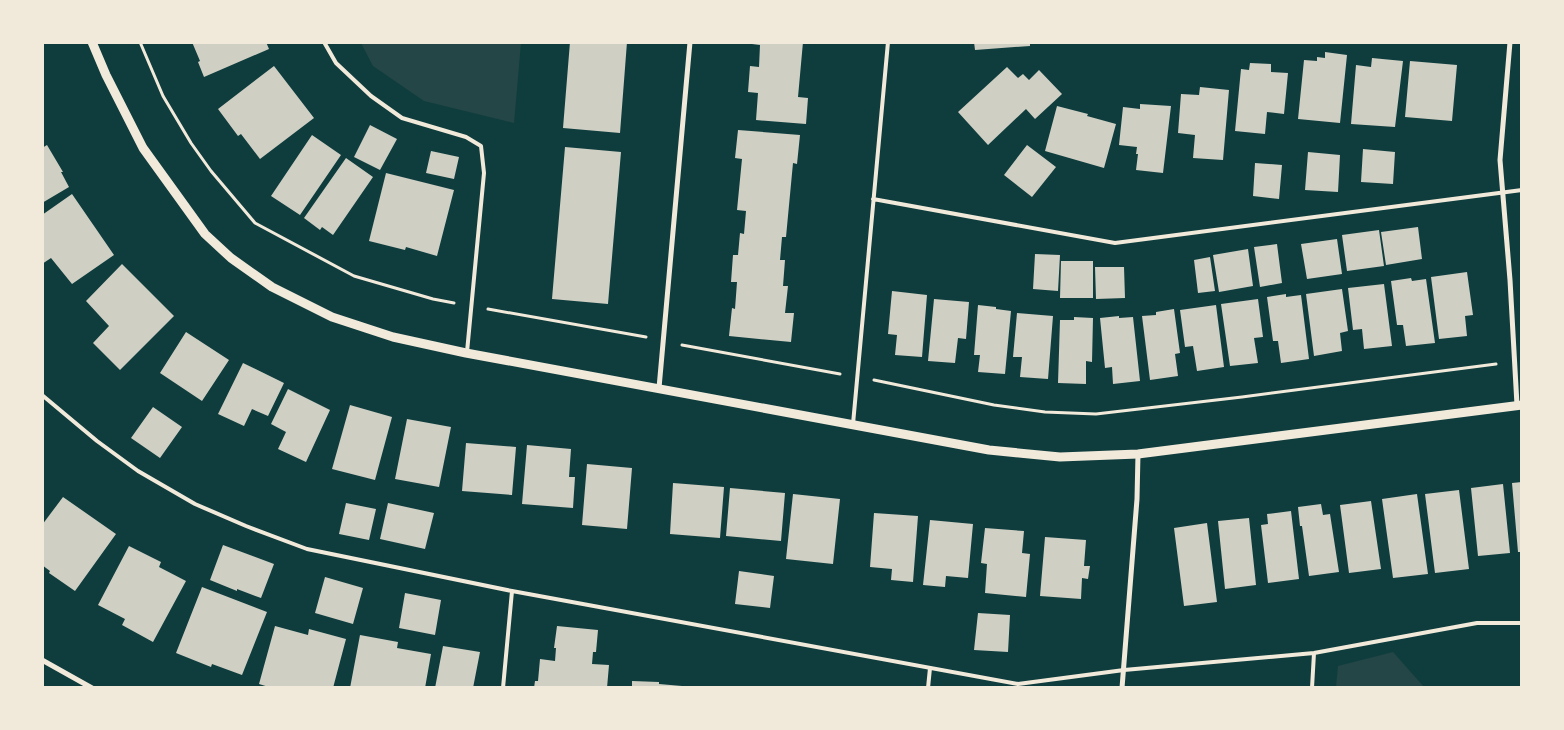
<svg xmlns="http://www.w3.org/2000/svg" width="1564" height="730" font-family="'Exo 2',sans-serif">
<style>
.green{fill:#244646}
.building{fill:#cfcfc3}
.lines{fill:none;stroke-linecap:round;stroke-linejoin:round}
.path{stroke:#f1e9da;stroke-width:3}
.service{stroke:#f1e9da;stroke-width:4}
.minor{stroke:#f1e9da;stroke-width:5}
.tertiary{stroke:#f1e9da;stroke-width:9}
</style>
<rect width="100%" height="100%" fill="#0f3d3e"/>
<!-- green -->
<path class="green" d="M361 43H521L514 123 424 101 373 66Z
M1393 652 1424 687H1336L1338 666Z"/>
<!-- building -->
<path class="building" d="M192 42H266L269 49 204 77 198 62 200 61Z
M570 42H627L620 133 563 128Z
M752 42H803L798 97 808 98 806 124 756 120 758 93 748 92 750 66 759 67 760 45 752 44Z
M974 42H1030V46L975 50Z
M1325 52 1347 55 1340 123 1298 119 1304 60 1317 61V57L1325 58Z
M1372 58 1403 61 1395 127 1351 124 1356 65 1371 67Z
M1410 61 1457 65 1452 121 1405 117Z
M1250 63 1271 64V72L1288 73 1284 114 1267 112 1265 134 1235 131 1241 69 1249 70Z
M274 66 314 118 260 159 241 134 238 136 218 109Z
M1007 67 1018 78 1023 74 1029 80 1039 70 1062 94 1035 119 1026 109 988 145 958 112Z
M1200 87 1229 90 1223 160 1193 158 1195 135 1178 133 1181 94 1199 95Z
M1140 104 1171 106 1163 173 1136 170 1138 154H1136L1137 147 1119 145 1123 107 1140 109Z
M1057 106 1088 114 1087 116 1116 124 1104 168 1045 151Z
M370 125 397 139 380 170 354 157Z
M738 130 800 135 797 164 793 163 786 237H782L780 260H785L783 286H788L785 313H794L791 342 729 336 732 308 735 309 737 282H731L733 255H738L740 233 744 234 746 211 737 210 742 159 735 158Z
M312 135 341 155 300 215 271 196Z
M47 145 63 172H61L69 187 42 203V148Z
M1027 145 1056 167 1032 197 1004 175Z
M565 147 621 152 608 304 552 299Z
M1363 149 1395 152 1393 184 1361 182Z
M431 151 459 157 454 179 426 173Z
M1308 152 1340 155 1338 192 1305 190Z
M346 158 373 177 333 235 322 227 320 230 304 218Z
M1255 163 1282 165 1279 199 1253 196Z
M386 173 454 190 437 256 406 247 405 250 369 241Z
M72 194 114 255 72 284 51 258 42 264V215Z
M1418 227 1422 259 1386 265 1381 232Z
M1379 230 1384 266 1347 271 1342 235Z
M1337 239 1342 274 1307 279 1301 244Z
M1277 244 1282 283 1260 287 1254 247Z
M1248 249 1253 286 1219 292 1213 255Z
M1035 254 1060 255 1058 291 1033 289Z
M1210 257 1215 291 1198 293 1194 260Z
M1061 261H1093V298H1060Z
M122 264 174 316 120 370 93 343 109 326 86 301Z
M1095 267H1124L1125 298 1096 299Z
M1467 272 1473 315 1465 316 1467 336 1439 339 1431 277Z
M1411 278 1412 281 1426 279 1435 343 1406 346 1403 325H1397L1391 281Z
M1384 284 1392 346 1364 349 1362 329 1353 330 1348 288Z
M1342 289 1348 331 1340 333 1342 351 1314 356 1306 294Z
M892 291 927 295 922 357 895 355 897 335 888 334Z
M1286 294V297L1301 295 1309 359 1281 363 1278 341H1273L1267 297Z
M934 299 969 302 966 339 958 338 955 363 928 361Z
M1258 299 1263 337 1254 338 1258 363 1230 366 1221 304Z
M978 305 996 307V309L1011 311 1005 374 978 372 980 355H974Z
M1216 305 1224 367 1197 371 1193 346 1185 347 1180 310Z
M1174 309 1180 353 1175 354 1178 376 1150 380 1142 316 1156 315V312Z
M1017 313 1053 316 1048 379 1020 377 1022 357H1013Z
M1119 316V318L1133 317 1140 381 1113 384 1112 367 1105 368 1100 318Z
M1074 317 1093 318 1092 362 1086 361V384L1058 383 1060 320H1074Z
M186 332 229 360 202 401 160 373Z
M243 363 284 383 268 416 252 409 244 426 218 414Z
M288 389 330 410 306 462 278 449 286 432 271 424Z
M350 405 392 417 375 480 332 469Z
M153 407 182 427 160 458 131 438Z
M407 419 451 427 439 487 395 479Z
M466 443 516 447 512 495 462 491Z
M527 445 571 449 569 477H575L573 508 522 504Z
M587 464 632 468 627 529 582 525Z
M1522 482V552H1518L1512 483Z
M673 483 724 487 720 538 670 534Z
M1503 484 1510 553 1478 556 1471 488Z
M730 488 785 493 781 541 726 536Z
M1459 490 1469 569 1435 573 1425 494Z
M793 494 840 499 833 564 786 559Z
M1417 494 1428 574 1393 578 1382 499Z
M63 497 116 534 75 591 49 573 50 571 42 565V525Z
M1371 501 1381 569 1349 573 1340 505Z
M346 503 376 509 369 540 339 534Z
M388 503 434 513 425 549 380 539Z
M1321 504 1323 515 1330 514 1339 572 1309 576 1302 526H1300L1298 507Z
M1291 511 1299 579 1268 583 1261 525 1268 524 1267 514Z
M874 513 918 516 913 582 891 580 892 569 870 567Z
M1249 518 1256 585 1225 589 1218 521Z
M930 520 973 524 968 578 946 576 945 587 923 585Z
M1207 523 1217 602 1184 606 1174 528Z
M985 528 1024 531 1022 553 1030 554 1026 597 985 593 987 564 981 563Z
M1045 537 1086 540 1084 566H1090L1088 579 1082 578 1081 599 1040 596Z
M223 545 274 564 261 598 237 589V591L210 580Z
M129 546 161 562 159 567 186 581 153 642 122 625 125 619 98 605Z
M739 571 774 576 770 608 735 604Z
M325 577 363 588 353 624 315 613Z
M202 587 267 612 242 675 212 664 211 667 176 653Z
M405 593 441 600 435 635 399 628Z
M978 613 1010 615 1008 652 974 650Z
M275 626 308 635 309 629 346 639 333 688H272L259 684Z
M557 626 598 630 596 652H593L592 664 609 665 607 688H534L535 681H538L540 659 555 661 556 648H554Z
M360 635 398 642 397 648 431 654 425 688H350Z
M443 646 480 652 473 688H435Z
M632 681 659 682V684L682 686V688H632Z"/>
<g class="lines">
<!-- path -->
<path class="path" d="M140 42 163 96 191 143 211 171 255 223 354 276 433 299 454 303
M488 309 646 337
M682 345 840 374
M874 380 994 405 1045 412 1096 414 1242 397 1496 364"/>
<!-- service -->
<path class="service" d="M324 42 336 63 371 96 402 118 466 137 481 146 484 173 467 352
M873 199 1115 243 1522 190
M42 395 97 441 138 471 195 504 246 526 307 549 512 591 1018 684 1124 670 1314 653 1477 623H1522
M853 424 888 42
M503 688 512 591
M928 688 930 668
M1312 688 1314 653"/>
<!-- minor -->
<path class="minor" d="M1510 42 1500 160 1510 280 1517 405
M659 388 690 42
M42 660 92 688
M1122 688 1137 499 1138 454"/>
<!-- tertiary -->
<path class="tertiary" d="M92 42 106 75 143 148 205 234 231 258 272 287 332 317 393 337 466 353 989 450 1060 457 1138 454 1522 405"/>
</g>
<!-- border -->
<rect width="1564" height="730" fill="none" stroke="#f1e9da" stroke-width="88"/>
</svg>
